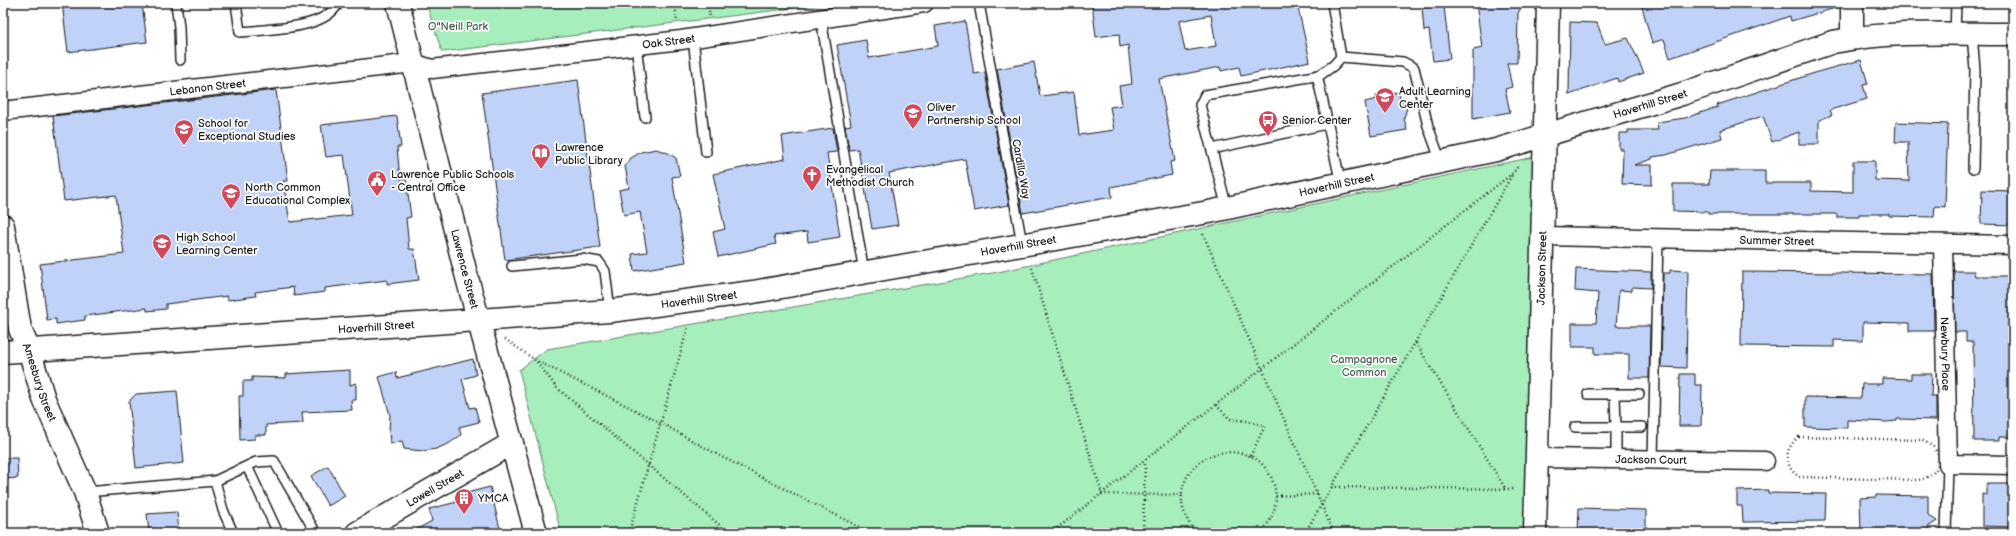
<svg xmlns="http://www.w3.org/2000/svg" width="2016" height="536" font-family="'Balsamiq Sans',sans-serif">
<style>
.green{fill:#a6eebc;stroke:#61856c}
.building{fill:#c0d2f8;stroke:#1c1c1c;fill-rule:evenodd}
.lines{fill:none;stroke-linecap:round;stroke-linejoin:round}
.service-casing{stroke:#1c1c1c;stroke-width:12}
.minor-casing{stroke:#1c1c1c;stroke-width:21}
.tertiary-casing{stroke:#1c1c1c;stroke-width:25}
.secondary-casing{stroke:#1c1c1c;stroke-width:25}
.path{stroke:#1c1c1c;stroke-width:2.5;stroke-dasharray:1 3;stroke-linecap:butt}
.service{stroke:#fff;stroke-width:9}
.minor{stroke:#fff;stroke-width:18}
.tertiary{stroke:#fff;stroke-width:22}
.secondary{stroke:#fff;stroke-width:22}
.labels{text-anchor:middle;dominant-baseline:central;stroke-width:3.5;stroke-linejoin:round;paint-order:stroke}
.park-label{font-size:11px;fill:#455b4c;stroke:#fff}
.street-label{font-size:11px;fill:#1c1c1c;stroke:#fff}
.poi-label{font-size:11px;fill:#1c1c1c;stroke:#fff;text-anchor:start}
</style>
<rect width="100%" height="100%" fill="#fff"/>
<filter id="ink" filterUnits="userSpaceOnUse"><feTurbulence type="fractalNoise" baseFrequency=".025" numOctaves="2"/><feDisplacementMap in="SourceGraphic" scale="8" xChannelSelector="R" yChannelSelector="G"/><feConvolveMatrix kernelMatrix="1 2 1 2 8 2 1 2 1" color-interpolation-filters="sRGB"/></filter>
<g filter="url(#ink)">
<!-- green -->
<path class="green" d="M426 3H835L442 52Z
M1538 156 1527 533H561L519 370 547 349 998 272Z"/>
<!-- building -->
<path class="building" d="M62 3H142L147 42 68 52Z
M1100 3H1297L1310 61 1241 76 1239 67 1221 71 1220 67 1159 79 1175 161 1170 162 1172 175 1111 187 1112 197 1023 213 997 69 1034 62 1040 96 1074 92 1079 135 1114 130 1110 107 1122 105 1119 86 1132 84 1128 45 1120 47 1119 34 1096 37 1092 4ZM1211 15 1216 46 1185 51 1179 21Z
M1476 3H1524L1518 13 1517 63H1507L1512 87 1505 89 1510 112 1473 119V50L1482 48Z
M1641 3H1838L1839 7 1791 21 1790 16 1670 58 1664 39 1652 43Z
M1444 6 1450 59 1433 61 1429 30 1424 31 1422 8Z
M965 21 974 74 985 72 1009 205 974 211 965 159 889 173 898 225 872 229 858 149 849 150 845 126 851 125 837 45 866 40 869 58 938 46 935 26Z
M1570 22 1597 23 1605 44 1628 38 1644 73 1618 82 1617 78 1569 95Z
M1861 60 1868 84 1863 85 1867 99 1830 110 1832 115 1819 120V144H1799V132L1772 142 1763 116 1720 130 1722 138 1666 155 1652 157V159L1634 165H1652V185L1622 184 1623 149H1619V133H1628V130H1658L1657 122 1685 118 1718 107 1717 105 1824 70Z
M578 80 600 247 505 260 482 93Z
M276 90 288 181H283L290 222 352 215 344 155 326 157 321 125 397 116 401 147H397L400 179 406 178 411 217 406 218 409 249H414L419 280 387 284V280L325 288V292L294 296 293 287 255 292 256 296 228 300 227 296 166 304V309L147 311V308L85 316V320L56 324V319L47 320 40 264 124 254 116 195 64 201 53 116Z
M1399 92 1400 99 1407 108 1404 118 1407 130 1371 136 1365 102 1377 99 1376 96Z
M1896 122 1948 124 1945 207 1935 206 1934 217 1889 216V214H1859V217H1837V214H1708V212L1673 211V184H1709L1710 171H1765V183H1811V191L1853 192V161H1875V180L1909 181 1908 142H1895Z
M833 128 837 152 827 153 840 237 808 242 807 232 774 236 776 244 718 257 713 232 725 229 713 174 785 159 782 136Z
M656 149 668 153 676 158 680 176 672 177 686 262 634 271 632 254 647 252 640 212 624 215 619 190 629 188 625 166 631 158 641 152Z
M1982 190 2013 191V225L1981 224Z
M1576 269 1651 272V288L1632 287V291L1619 290 1616 326H1650L1649 378H1629V354H1595V347H1572V323H1596L1598 293 1575 291Z
M1670 270 1688 271 1686 368 1661 367 1663 273H1670Z
M1954 271H1974L1975 276H2013V437H1999V441H1974L1973 342H1966V332H1955Z
M1742 272 1933 274 1934 331H1909V323L1863 322V341L1834 340V347L1741 346Z
M473 359 476 375 462 379 470 408 475 407 479 422 459 427 461 435 450 443 436 449 423 451 404 449 402 441 390 444 389 431 390 415 379 377 396 372 397 378Z
M350 370V385L356 383V400H351L352 410 302 412 303 423 266 425V435H255V439L240 440 239 396H243V381H252V377L286 378V374Z
M1680 374H1695V385H1702L1701 426H1679Z
M1911 374H1932L1931 396H1936V420L1897 419V421L1886 422 1847 420V428L1805 427V397L1861 398 1862 384H1882V378L1911 379Z
M177 391 184 463 136 468 129 401 136 394Z
M3 458H17L18 478 3 479Z
M328 466 345 496 328 506 311 476Z
M1987 484H2013V527L1982 526V494L1987 495Z
M490 487 501 533H410L432 521 429 509 457 502 455 496Z
M1768 490V493L1826 494 1825 521 1743 522 1742 506H1737V491Z
M1876 495 1928 496V515L1937 521 1928 527V533H1861L1860 498 1876 497Z
M1579 508 1646 510V533H1578Z
M177 512 179 533H149L147 514Z"/>
<g class="lines">
<!-- service casing -->
<g class="service-casing">
<path id="service" d="M176 3 179 27 180 60
M236 3 240 32C266 29 326 30 338 3
M979 3 1022 244
M821 19 864 272
M1955 34 1956 3
M1972 34 1975 70 1973 169
M693 38 706 152
M636 45 645 117
M1341 57 1403 62 1414 68 1428 126 1441 162
M1317 75 1341 184
M1212 149 1327 124
M1227 208 1200 105 1205 95 1320 75 1334 65 1341 57 1332 3
M512 266 582 259 599 262 605 271 610 311
M1615 394H1639
M1575 427H1616L1615 394H1588
M1616 459V427H1642
M1653 459 1658 238
M247 466 278 533
M215 481 223 510 233 533
M86 492 215 481 256 462 274 461 316 533
M1946 533 1948 464"/>
</g>
<!-- minor casing -->
<g class="minor-casing">
<g id="minor">
<path id="s1" d="M3 111 413 63 432 69 681 40 924 3"/>
<path id="s2" d="M1541 236 2013 245"/>
<path id="s3" d="M1943 244 1948 464 2013 465"/>
<path id="s4" d="M1536 458 1765 461"/>
</g>
</g>
<!-- tertiary casing -->
<g class="tertiary-casing">
<g id="tertiary">
<path id="s5" d="M357 533 512 443"/>
</g>
</g>
<!-- secondary casing -->
<g class="secondary-casing">
<g id="secondary">
<path id="s6" d="M398 3 465 270 536 533"/>
<path d="M1852 38V3"/>
<path id="s7" d="M3 226 20 329 29 350 44 399 85 492 98 533"/>
<path id="s8" d="M3 352 610 311 753 292 1209 212 1496 150 1682 94 1833 42C1892 30 1953 34 2013 34"/>
<path id="s9" d="M1535 533 1548 3"/>
</g>
</g>
<!-- path -->
<path class="path" d="M675 3 677 22
M708 3 710 18
M1203 234 1334 533
M1032 268 1102 494 1182 495
M505 339 535 360 661 423 720 456 871 533
M1416 343 1505 488
M537 362 557 388 729 533
M1216 405 1230 419 1247 421 1265 426 1250 457
M1799 437 1922 440C1926 443 1932 444 1935 449 1945 464 1933 478 1918 480L1799 477C1784 466 1783 449 1799 437Z
M1332 487 1516 489
M1276 496 1317 494
M629 533 688 327
M1051 533 1513 173 1519 165
M1143 533 1145 462
M1197 533C1159 493 1198 437 1250 456 1263 461 1272 475 1275 489 1278 506 1272 521 1260 533
M1305 533 1512 175"/>
<!-- service -->
<use href="#service" class="service"/>
<!-- minor -->
<use href="#minor" class="minor"/>
<!-- tertiary -->
<use href="#tertiary" class="tertiary"/>
<!-- secondary -->
<use href="#secondary" class="secondary"/>
</g>
</g>
<!-- icons -->
<defs>
<g id="school-pin" transform="scale(1)"><path d="M0 17L-7.5 6A9.5 9.5 0 1 1 7.5 6Z" fill="#d1495b" stroke="#fff"/><path d="M0-5L7-2L0 1L-7-2ZM-4 1L0 2.5L4 1V4Q0 6-4 4Z" fill="#fff"/></g>
<g id="bus-pin" transform="scale(1)"><path d="M0 17L-7.5 6A9.5 9.5 0 1 1 7.5 6Z" fill="#d1495b" stroke="#fff"/><path d="M-5-6H5V4H4V6H2V4H-2V6H-4V4H-5ZM-3.5-4V0h7V-4ZM-3.5 1.2v1.5H-2V1.2ZM2 1.2v1.5H3.5V1.2Z" fill="#fff"/></g>
<g id="library-pin" transform="scale(1)"><path d="M0 17L-7.5 6A9.5 9.5 0 1 1 7.5 6Z" fill="#d1495b" stroke="#fff"/><path d="M-6-4Q-3-5.5-.7-3.5V5Q-3 3-6 4ZM6-4Q3-5.5 .7-3.5V5Q3 3 6 4Z" fill="#fff"/></g>
<g id="church-pin" transform="scale(1)"><path d="M0 17L-7.5 6A9.5 9.5 0 1 1 7.5 6Z" fill="#d1495b" stroke="#fff"/><path d="M-1.2-6h2.4v3.5h3.3v2.4h-3.3V6h-2.4V-.1h-3.3v-2.4h3.3Z" fill="#fff"/></g>
<g id="civic-pin" transform="scale(1)"><path d="M0 17L-7.5 6A9.5 9.5 0 1 1 7.5 6Z" fill="#d1495b" stroke="#fff"/><path d="M-.6-6.5H3V-4.5H.6V-3L4-1V1h2V6H-6V1h2V-1L-.6-3ZM-1.2 2.5V6h2.4V2.5Z" fill="#fff"/></g>
<g id="building-pin" transform="scale(1)"><path d="M0 17L-7.5 6A9.5 9.5 0 1 1 7.5 6Z" fill="#d1495b" stroke="#fff"/><path d="M-4-6H4V6H1V3H-1V6H-4ZM-2.5-4.3h1.7v1.8h-1.7ZM.8-4.3h1.7v1.8H.8ZM-2.5-1h1.7V.8h-1.7ZM.8-1h1.7V.8H.8Z" fill="#fff"/></g>
</defs>
<g fill-rule="evenodd">
<use href="#school-pin" x="1385" y="97"/>
<use href="#school-pin" x="913" y="113"/>
<use href="#bus-pin" x="1268" y="120"/>
<use href="#school-pin" x="184" y="129"/>
<use href="#library-pin" x="541" y="153"/>
<use href="#church-pin" x="812" y="175"/>
<use href="#civic-pin" x="377" y="180"/>
<use href="#school-pin" x="231" y="193"/>
<use href="#school-pin" x="162" y="243"/>
<use href="#building-pin" x="464" y="498"/>
</g>
<g class="labels">
<!-- park labels -->
<g class="park-label">
<text x="458" y="26">O"Neill Park</text>
<text x="1364" y="359">Campagnone<tspan x="1364" dy="13">Common</tspan></text>
</g>
<!-- street labels -->
<g class="street-label">
<text stroke="none"><textPath href="#s1" startOffset="671">Oak Street</textPath></text>
<text stroke="none"><textPath href="#s1" startOffset="206">Lebanon Street</textPath></text>
<text stroke="none"><textPath href="#s8" startOffset="1670">Haverhill Street</textPath></text>
<text transform="translate(1021 169) rotate(80)">Cardillo Way</text>
<text stroke="none"><textPath href="#s8" startOffset="1346">Haverhill Street</textPath></text>
<text stroke="none"><textPath href="#s2" startOffset="236">Summer Street</textPath></text>
<text stroke="none"><textPath href="#s8" startOffset="1022">Haverhill Street</textPath></text>
<text stroke="none"><textPath href="#s6" startOffset="274">Lawrence Street</textPath></text>
<text stroke="none"><textPath href="#s9" startOffset="265">Jackson Street</textPath></text>
<text stroke="none"><textPath href="#s8" startOffset="698">Haverhill Street</textPath></text>
<text stroke="none"><textPath href="#s8" startOffset="374">Haverhill Street</textPath></text>
<text stroke="none"><textPath href="#s3" startOffset="110">Newbury Place</textPath></text>
<text stroke="none"><textPath href="#s7" startOffset="161">Amesbury Street</textPath></text>
<text stroke="none"><textPath href="#s4" startOffset="115">Jackson Court</textPath></text>
<text stroke="none"><textPath href="#s5" startOffset="90">Lowell Street</textPath></text>
</g>
<!-- poi labels -->
<g class="poi-label">
<text x="1399" y="91">Adult Learning<tspan x="1399" dy="13">Center</tspan></text>
<text x="927" y="107">Oliver<tspan x="927" dy="13">Partnership School</tspan></text>
<text x="1282" y="120">Senior Center</text>
<text x="198" y="123">School for<tspan x="198" dy="13">Exceptional Studies</tspan></text>
<text x="555" y="147">Lawrence<tspan x="555" dy="13">Public Library</tspan></text>
<text x="826" y="169">Evangelical<tspan x="826" dy="13">Methodist Church</tspan></text>
<text x="391" y="174">Lawrence Public Schools<tspan x="391" dy="13">- Central Office</tspan></text>
<text x="245" y="187">North Common<tspan x="245" dy="13">Educational Complex</tspan></text>
<text x="176" y="237">High School<tspan x="176" dy="13">Learning Center</tspan></text>
<text x="478" y="498">YMCA</text>
</g>
</g>
<!-- margin -->
<rect width="2016" height="536" fill="none" stroke="#fff" stroke-width="16"/>
<rect x="8" y="8" width="2000" height="520" fill="none" stroke="#1c1c1c" stroke-width="1.5" filter="url(#ink)"/>
</svg>
